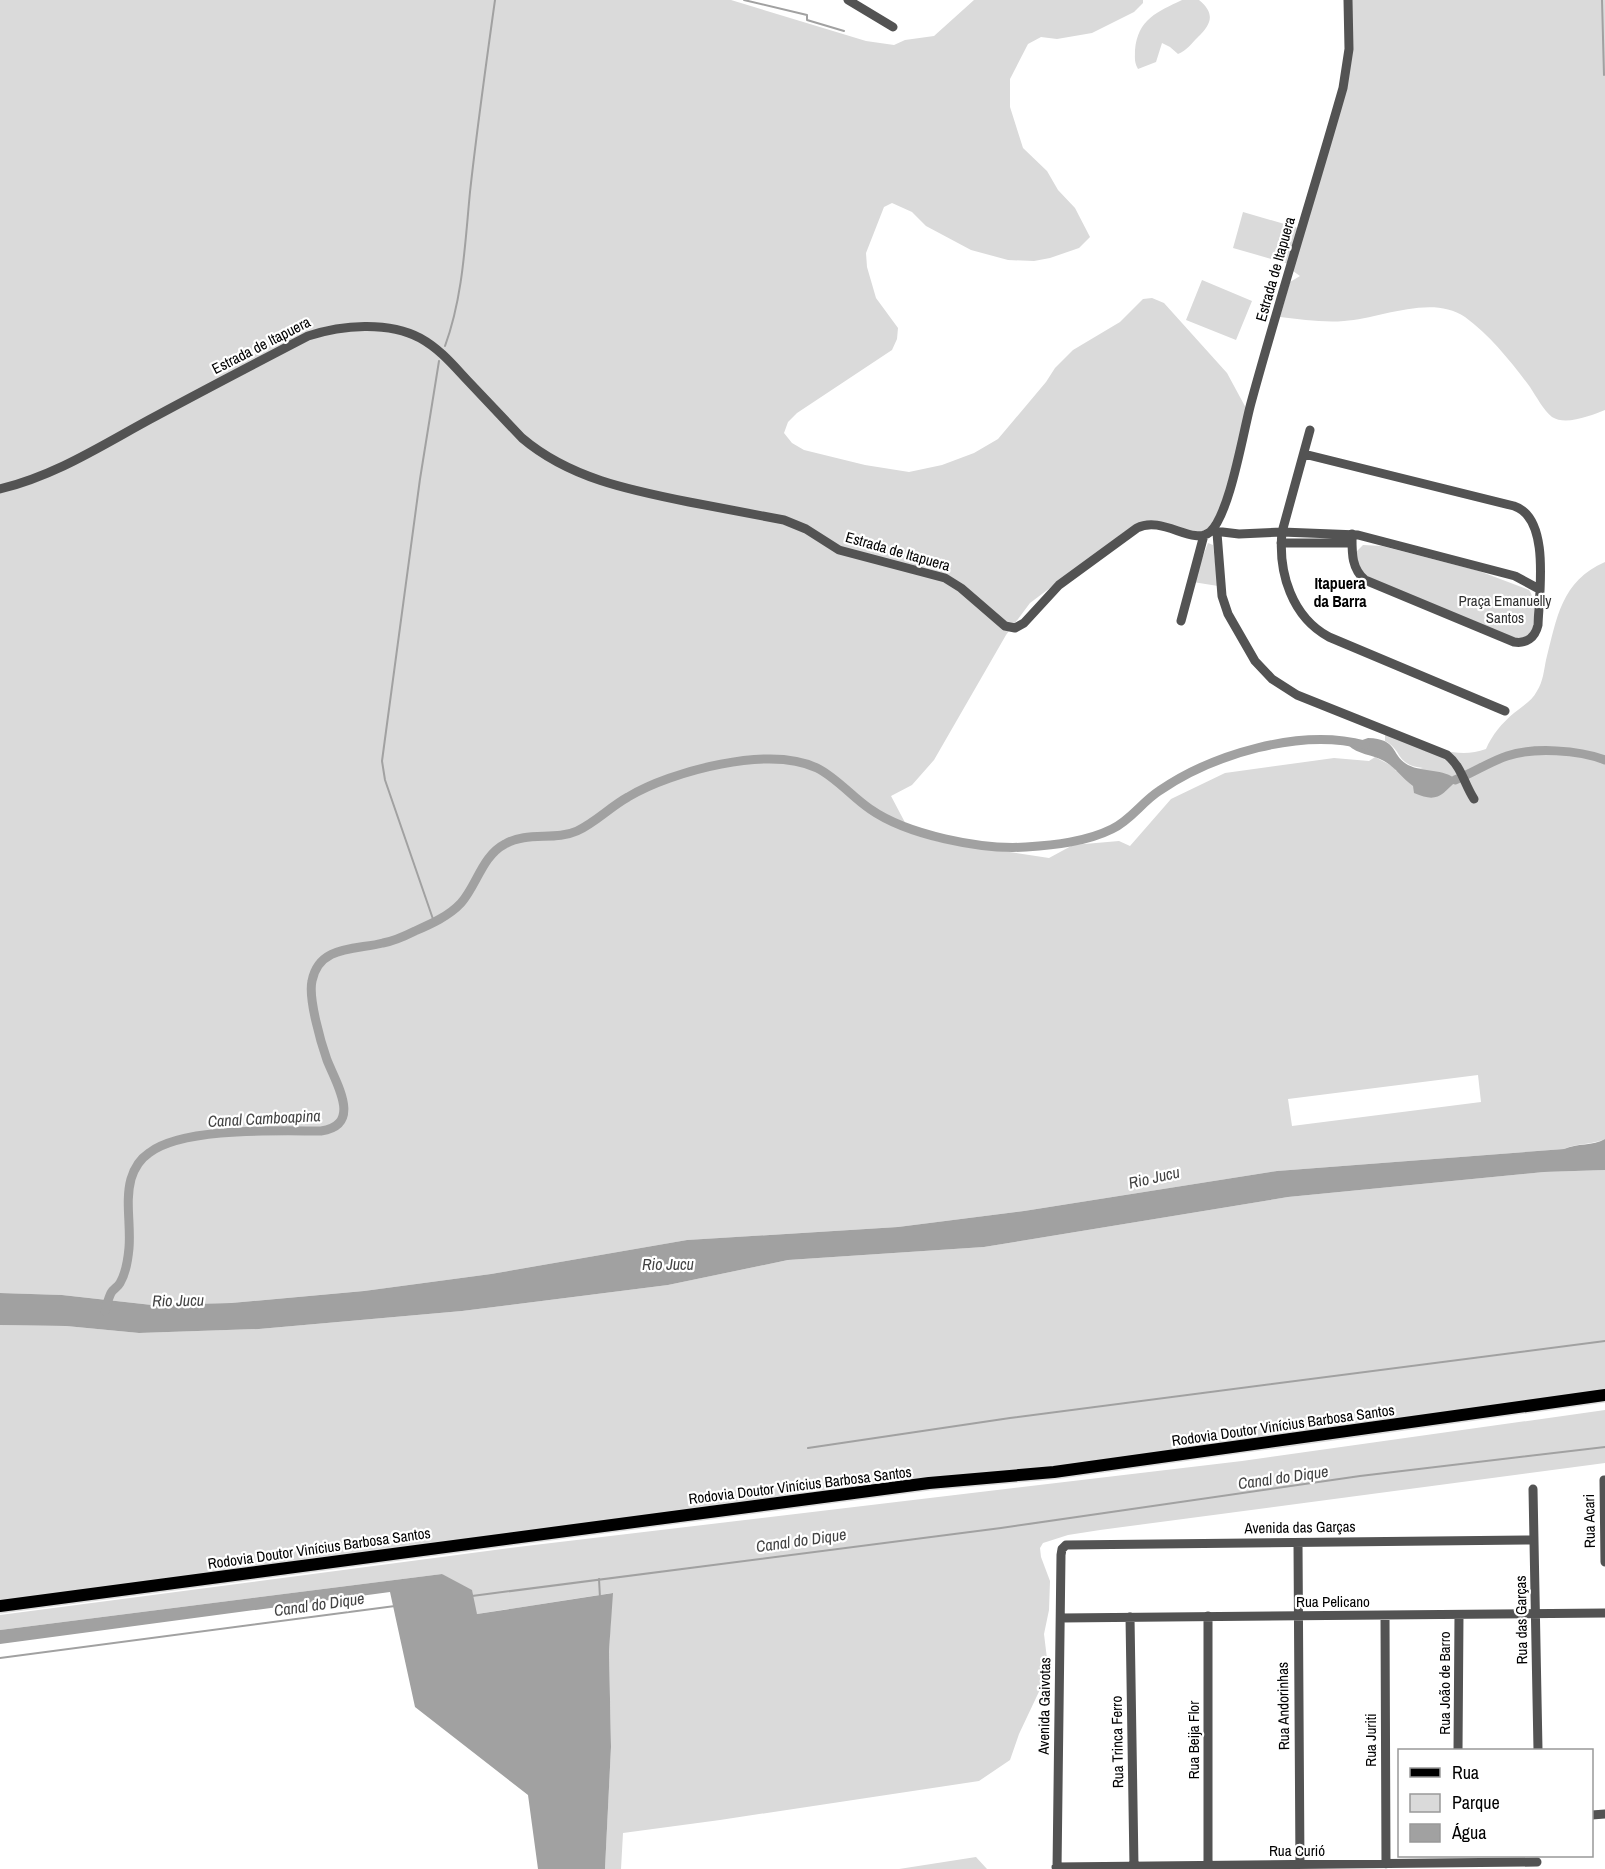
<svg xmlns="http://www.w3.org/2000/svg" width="1605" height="1869" font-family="'Archivo Narrow',sans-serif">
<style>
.green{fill:#dadada;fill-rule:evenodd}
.water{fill:#a1a1a1}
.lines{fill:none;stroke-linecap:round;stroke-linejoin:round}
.stream{stroke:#a1a1a1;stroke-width:2}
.canal{stroke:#a1a1a1;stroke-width:9}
.major-casing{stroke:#dbdbdb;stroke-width:15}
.minor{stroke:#535353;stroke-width:9}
.major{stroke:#000;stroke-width:12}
.labels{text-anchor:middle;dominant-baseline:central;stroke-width:4.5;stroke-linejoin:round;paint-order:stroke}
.street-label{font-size:15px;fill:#000;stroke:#fff}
.park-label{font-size:15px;fill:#313131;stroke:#fff}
.neighbourhood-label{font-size:16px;font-weight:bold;fill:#000;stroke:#fff}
.water-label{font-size:16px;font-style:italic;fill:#424242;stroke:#fff}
</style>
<rect width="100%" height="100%" fill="#fff"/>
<!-- green -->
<path class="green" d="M0 0H731L866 41 894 45 905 40 934 36 974 0H1143V3L1134 12 1092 33 1057 39 1041 37 1028 44 1010 79V107L1023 148 1047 171 1058 190 1075 208 1090 237 1079 248 1050 258 1034 261 1008 260 971 250 926 226 912 212 892 203 884 207 866 253 867 267 876 298 898 328 897 339 892 350 797 413 788 422 784 433 792 443 804 450 865 465 909 472 942 465 974 453 998 439 1046 382 1055 368 1073 350 1120 322 1143 299 1152 298 1164 303 1227 373 1247 410 1222 505 1213 521 1208 528 1199 533 1139 523 1123 533 1030 603 1006 635 934 760 912 785 891 796 910 832 936 841 1049 858 1073 845 1119 841 1130 846 1171 799 1225 773 1334 758 1369 761 1375 757 1394 767 1396 771 1423 768C1395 765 1403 750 1385 741V727C1417 740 1451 762 1486 749 1492 735 1502 723 1514 713 1522 706 1532 701 1537 691 1543 682 1544 670 1546 660 1557 618 1561 581 1605 562V1139C1592 1145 1577 1143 1564 1149L1277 1171 1024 1211 898 1227 687 1240 491 1274 364 1291 231 1303 152 1305 62 1295 0 1293ZM1478 1075 1481 1102 1292 1126 1288 1099Z
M1182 0H1199C1216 14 1211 24 1198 37 1191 44 1187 50 1178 54L1170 47 1162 43 1156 62 1138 69C1134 62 1135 58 1135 50 1138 19 1157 12 1182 0Z
M1346 0H1605V410C1592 415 1566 426 1552 417 1544 411 1536 396 1530 387 1512 363 1490 335 1465 317 1431 294 1380 319 1344 321 1323 323 1301 319 1280 317L1290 282 1300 276 1293 271 1337 99 1346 47Z
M1243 212 1298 228 1289 264 1233 248Z
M1202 280 1252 301 1236 340 1186 320Z
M1208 543 1213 545 1218 586 1193 582Z
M1363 545 1382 546 1479 571 1529 590C1536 599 1535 623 1531 633L1519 640 1366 577 1360 571 1356 552Z
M1605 1170V1395L1240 1447 0 1600V1325L66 1326 139 1333 259 1329 462 1311 668 1285 788 1260 984 1247 1288 1197 1544 1172Z
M1605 1410V1463L1100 1530 1068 1535 1043 1543 1040 1548 1041 1557 1050 1581 1049 1610 1044 1634 1048 1667 1044 1681 1019 1734 1010 1760 979 1781 720 1820 623 1833 621 1869H605L611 1747 609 1651 612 1593 477 1614 442 1574 0 1630V1615L526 1546 1242 1461Z
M976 1857 987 1869H899Z"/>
<!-- water -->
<path class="water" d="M1368 738C1399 739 1390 755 1408 765 1424 773 1443 768 1457 780 1441 796 1437 803 1414 793L1413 786C1402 778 1395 767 1384 761 1372 754 1358 755 1348 745Z
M1605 1139V1170L1544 1172 1288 1197 984 1247 788 1260 668 1285 462 1311 259 1329 139 1333 66 1326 0 1325V1293L62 1295 152 1305 231 1303 364 1291 491 1274 687 1240 898 1227 1024 1211 1277 1171 1564 1149C1577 1143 1593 1146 1605 1139Z
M442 1574 472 1590 477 1614 613 1593 609 1651 611 1747 605 1869H538L528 1795 415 1707 390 1592 0 1644V1630Z"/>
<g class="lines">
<!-- stream -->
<path class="stream" d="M744 0 807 15V20L844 31
M1602 0 1604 75
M445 346C463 297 465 243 470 192 477 128 486 64 495 0
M434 922 385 780 382 761 420 479 439 361
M808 1448 1010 1418 1605 1341
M599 1579 600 1598
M472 1596 1001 1528 1360 1476 1605 1447
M0 1658 395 1606"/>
<!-- canal -->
<path class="canal" d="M1455 780C1473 773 1489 762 1507 756 1534 747 1579 750 1605 760
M105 1311C107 1305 108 1299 111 1293 113 1289 118 1287 120 1283 126 1273 128 1259 129 1248 131 1225 125 1201 131 1179 134 1169 140 1159 149 1153 183 1127 277 1131 321 1131 363 1125 336 1083 327 1060 321 1043 308 998 312 981 319 945 356 950 383 943 394 941 405 936 415 931 431 924 449 916 461 903 477 885 482 856 505 844 527 831 555 841 577 831 596 822 610 807 628 797 671 771 770 745 817 768 837 778 852 797 870 809 907 835 981 850 1026 847 1054 845 1086 842 1112 829 1131 820 1142 802 1159 791 1213 754 1300 728 1365 745"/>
<!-- major casing -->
<g class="major-casing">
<path id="major" d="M0 1606 929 1483 1054 1472 1605 1395"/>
</g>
<!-- minor -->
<path class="minor" d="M848 0 893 27
M1310 430 1282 532C1278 573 1292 617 1329 637L1505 711
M1304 454 1514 506C1551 518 1539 594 1538 625 1535 638 1526 644 1514 642L1365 580C1351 568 1352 552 1352 534
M0 489C60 474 105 443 158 415 208 388 258 362 308 336 342 325 388 321 420 338 440 349 453 365 468 381 486 400 504 419 522 438 569 478 629 490 689 502 720 508 752 514 784 520L806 529 839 550 945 578 961 588 1005 626 1015 628 1024 623 1059 585 1137 528C1162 515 1193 546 1210 532 1230 514 1243 432 1251 403 1280 297 1313 193 1343 88L1349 49 1348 0
M1214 531 1239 534 1282 532 1358 535 1515 576 1539 589
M1217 533 1222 596 1228 614 1255 661 1272 679 1297 695 1447 755C1462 767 1464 784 1474 799
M1281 543H1352
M1181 621 1204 535
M1604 1480 1605 1562
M1533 1489 1538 1750
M1298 1543 1300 1869
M1385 1616 1386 1864
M1130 1617 1134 1866
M1061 1618 1605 1613
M1458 1750 1459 1615
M1592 1815 1605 1814
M1208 1865V1616
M1056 1867 1537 1862
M1057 1869 1061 1555 1062 1549 1066 1545 1534 1540"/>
<!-- major -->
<use href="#major" class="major"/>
</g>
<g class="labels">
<!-- street labels -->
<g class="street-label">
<text transform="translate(1275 269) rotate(-74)">Estrada de Itapuera</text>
<text transform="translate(261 345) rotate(-27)">Estrada de Itapuera</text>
<text transform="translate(898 551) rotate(16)">Estrada de Itapuera</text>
<text transform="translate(1283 1425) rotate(-8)">Rodovia Doutor Vinícius Barbosa Santos</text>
<text transform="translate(800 1485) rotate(-7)">Rodovia Doutor Vinícius Barbosa Santos</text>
<text transform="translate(1589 1521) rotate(-91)">Rua Acari</text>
<text transform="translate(1300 1527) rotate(-1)">Avenida das Garças</text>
<text transform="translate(319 1548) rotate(-8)">Rodovia Doutor Vinícius Barbosa Santos</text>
<text x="1333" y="1601">Rua Pelicano</text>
<text transform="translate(1521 1620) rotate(-91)">Rua das Garças</text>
<text transform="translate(1444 1683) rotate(-90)">Rua João de Barro</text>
<text transform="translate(1044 1706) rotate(-89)">Avenida Gaivotas</text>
<text transform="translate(1283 1706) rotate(-91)">Rua Andorinhas</text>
<text transform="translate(1193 1740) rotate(-90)">Rua Beija Flor</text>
<text transform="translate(1370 1740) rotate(-90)">Rua Juriti</text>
<text transform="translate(1117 1742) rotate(-91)">Rua Trinca Ferro</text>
<text x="1297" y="1850">Rua Curió</text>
</g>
<!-- park labels -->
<g class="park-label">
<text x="1505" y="600">Praça Emanuelly<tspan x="1505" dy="17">Santos</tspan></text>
</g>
<!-- neighbourhood labels -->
<g class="neighbourhood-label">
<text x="1340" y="583">Itapuera<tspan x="1340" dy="18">da Barra</tspan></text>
</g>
<!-- water labels -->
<g class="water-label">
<text transform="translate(264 1118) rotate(-3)">Canal Camboapina</text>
<text transform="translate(1154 1177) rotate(-13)">Rio Jucu</text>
<text x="668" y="1264">Rio Jucu</text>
<text transform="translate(178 1300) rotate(-1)">Rio Jucu</text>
<text transform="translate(1283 1477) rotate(-8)">Canal do Dique</text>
<text transform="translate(801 1540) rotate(-8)">Canal do Dique</text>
<text transform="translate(319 1604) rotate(-8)">Canal do Dique</text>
</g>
</g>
<!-- legend -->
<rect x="1398" y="1749" width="195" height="108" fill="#ffffff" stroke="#999999" stroke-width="1.5"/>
<rect x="1410" y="1768" width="30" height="9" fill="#000000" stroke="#999999" stroke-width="1.5"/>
<text x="1452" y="1779" font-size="18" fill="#000000">Rua</text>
<rect x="1410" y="1794" width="30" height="18" fill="#dadada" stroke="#999999" stroke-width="1.5"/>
<text x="1452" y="1809" font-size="18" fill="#000000">Parque</text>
<rect x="1410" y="1824" width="30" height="18" fill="#a1a1a1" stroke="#999999" stroke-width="1.5"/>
<text x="1452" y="1839" font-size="18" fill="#000000">Água</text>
</svg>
